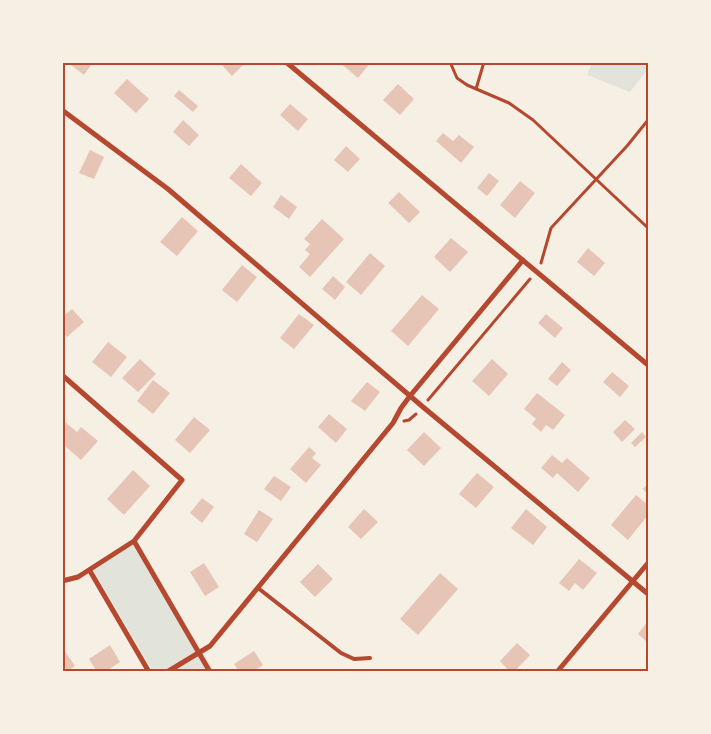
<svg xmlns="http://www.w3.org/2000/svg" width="711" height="734" font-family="'PT Sans',sans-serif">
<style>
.green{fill:#e2e4dc}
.building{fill:#e6c5b7}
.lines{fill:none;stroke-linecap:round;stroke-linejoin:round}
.path{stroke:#b5482f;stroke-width:3}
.service{stroke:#b5482f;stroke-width:4}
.minor{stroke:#b5482f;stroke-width:5}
.neatline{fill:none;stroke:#b5482f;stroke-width:2}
</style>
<rect width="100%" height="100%" fill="#f6efe4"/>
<!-- green -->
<path class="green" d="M592 63H648V69L630 92 587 75Z
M134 539 214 671H153L92 568Z"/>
<!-- building -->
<path class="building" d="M67 62H93L84 75Z
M219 62H243L244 64 232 76Z
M339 62H371L358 78Z
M127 79 149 99 136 113 114 93Z
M398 84 414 99 400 115 383 100Z
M179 90 198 106 193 112 174 96Z
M290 104 308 119 298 131 280 115Z
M183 120 199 135 189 146 173 132Z
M443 133 453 141 459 135 474 147 461 163 436 141Z
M346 146 360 159 348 172 334 160Z
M90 150 104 157 94 179 79 173Z
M241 164 262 183 251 196 229 178Z
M489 173 499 181 487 196 477 188Z
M520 181 535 193 515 218 500 205Z
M399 192 420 212 409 223 388 203Z
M281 195 297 207 289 219 273 207Z
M182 217 198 231 177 256 160 242Z
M322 219 344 239 310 277 299 267 310 254 305 250 310 244 304 239Z
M451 238 468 252 450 272 434 257Z
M588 248 605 263 594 276 577 262Z
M370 253 385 266 361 295 346 282Z
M242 265 257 277 237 302 222 290Z
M333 276 345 287 335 300 322 289Z
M422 295 439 309 408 346 391 331Z
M72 309 84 322 67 337 62 331V317Z
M299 314 314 325 294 349 280 338Z
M546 314 563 328 555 338 538 323Z
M108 342 127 357 111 377 92 362Z
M140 359 156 374 138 392 122 378Z
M492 359 508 374 489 396 472 381Z
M562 362 571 370 557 386 548 379Z
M612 372 629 386 620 397 603 382Z
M153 380 170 393 153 414 137 401Z
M367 382 380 392 365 411 351 401Z
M537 393 565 415 553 430 546 425 541 432 532 424 536 419 524 409Z
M329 414 347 429 336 443 318 427Z
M194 417 210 430 190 453 175 440Z
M625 420 635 429 622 442 613 432Z
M65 422 77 432 81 427 98 441 81 460 65 446 62 448V425Z
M424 432 441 448 424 466 407 450Z
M642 432 646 437 635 447 631 443Z
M309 447 316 453 312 458 321 465 306 483 290 469Z
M552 455 562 463 567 458 590 478 578 492 557 473 553 478 541 468Z
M133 470 150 486 124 515 107 499Z
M477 473 494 487 476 508 459 494Z
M274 476 291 487 281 501 264 489Z
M648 483V494L643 489Z
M636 495 648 505V515L628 540 611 525Z
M202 498 214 507 202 523 190 513Z
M364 509 378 522 361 539 348 527Z
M526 509 547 527 533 545 511 528Z
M259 510 273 519 257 542 244 534Z
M579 559 597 573 583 590 575 583 569 591 559 583Z
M204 563 219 587 205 596 190 572Z
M318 564 333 579 315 597 300 582Z
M440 573 458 589 418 635 400 619Z
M648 621V643L638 634Z
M517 643 530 655 514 672H510L500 661Z
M110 645 120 662 105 672H97L89 659Z
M62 647 75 666 66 672H62Z
M254 651 263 665 253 672H239L234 664Z"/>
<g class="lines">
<!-- path -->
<path class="path" d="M450 62 457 78 467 85 509 103 533 120 648 228
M476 89 484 62
M541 263 551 228 627 146 648 120
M428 400 530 279
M404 421 409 420 416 414"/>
<!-- service -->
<path class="service" d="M258 588 341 653 354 659 370 658"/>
<!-- minor -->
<path class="minor" d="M286 62 648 365
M62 110 168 189 423 407 648 594
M62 375 182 480 134 541 78 577 62 581
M134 541 210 672
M90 571 149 672
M167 672 210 646 393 423 401 408 410 396 523 260
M557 672 648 563"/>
</g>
<!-- border -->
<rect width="711" height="734" fill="none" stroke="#f6efe4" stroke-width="128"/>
<rect x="64" y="64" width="583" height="606" class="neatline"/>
</svg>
